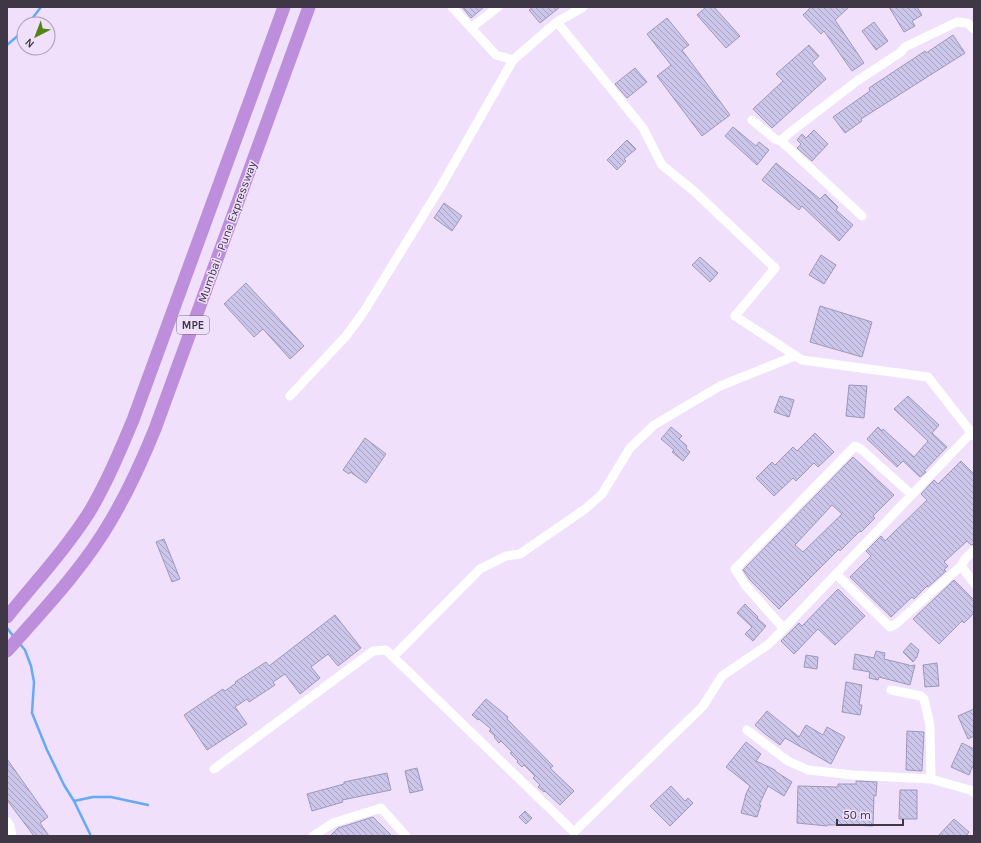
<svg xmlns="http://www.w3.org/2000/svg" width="981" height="843" font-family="Karla,sans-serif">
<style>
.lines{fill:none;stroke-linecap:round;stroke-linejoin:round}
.stream{stroke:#65aaf4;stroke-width:2.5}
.building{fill:url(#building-back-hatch);stroke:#9d98ba;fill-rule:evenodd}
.minor{stroke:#fff;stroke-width:9}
.highway{stroke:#bd8edb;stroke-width:13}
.labels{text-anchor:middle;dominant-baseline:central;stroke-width:3;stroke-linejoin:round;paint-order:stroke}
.shield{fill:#f0e0fc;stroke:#746a7c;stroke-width:1}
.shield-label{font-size:11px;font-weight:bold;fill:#3f3745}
.street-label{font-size:12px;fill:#3f3745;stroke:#f0e0fc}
</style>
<defs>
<pattern id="building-back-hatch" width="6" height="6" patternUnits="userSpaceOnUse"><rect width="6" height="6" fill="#cbc6ea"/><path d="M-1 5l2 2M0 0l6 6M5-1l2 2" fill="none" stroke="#a6a2bf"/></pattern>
</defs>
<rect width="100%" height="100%" fill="#f0e0fc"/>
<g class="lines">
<!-- stream -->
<path class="stream" d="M28 24 41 7
M7 45 21 33 24 29
M7 628 14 637
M20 644 25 650 31 666 34 682 32 713 47 750 64 785 74 801 91 836
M74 801 93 797H111L148 805"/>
</g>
<!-- building -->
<path class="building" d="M462 7H484L471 18Z
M533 7H560L540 23 529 10Z
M706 7H714L740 36 726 48 697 15Z
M811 7H849L835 20 864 63 852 71 824 31 821 34 803 15Z
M889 7H917L922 15 912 21 915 26 904 32Z
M667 18 689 45 682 50 730 115 702 136 657 76 671 65 647 34Z
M874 22 888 41 876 50 862 31Z
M953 35 965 53 861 119 862 121 845 133 833 117 870 91 869 88 925 51 926 53Z
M809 45 819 56 812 63 826 79 772 128 753 109 783 81 776 74Z
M635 68 647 82 627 98 615 84Z
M733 127 756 146 759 142 769 150 757 165 725 136Z
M814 130 828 144 812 161 797 148 801 144 797 140 802 134 806 138Z
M627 140 636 149 624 159 626 161 617 170 607 160Z
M776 163 820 199 825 194 838 207 836 210 853 225 839 241 802 206 799 210 762 180Z
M444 203 462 216 452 231 434 218Z
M821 255 836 265 824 284 809 275Z
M700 257 718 273 710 282 692 265Z
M246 283 304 346 290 359 263 329 254 337 224 304Z
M820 306 872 322 862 357 810 342Z
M849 385 867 386 864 418 846 416Z
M780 396 794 400 789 417 774 412Z
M908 396 939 425 932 433 947 447 924 471 926 472 920 477 903 461 897 467 867 439 878 427 882 431 883 429 914 457 928 441 894 409Z
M671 427 682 436 679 439 687 446 686 448 690 452 683 461 672 452 674 450 661 439Z
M815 433 834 452 818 467 814 463 796 481 793 478 774 496 756 478 772 462 775 465 793 447 797 451Z
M365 438 386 454 366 483 350 472 349 474 343 470Z
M853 457 894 495 873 516 875 518 861 532 860 531 840 551 839 549 779 609 750 580 743 570ZM832 505 842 514 803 552 795 545Z
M961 461 974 474V544L971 545 967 541 944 562 948 566 944 570 946 571 928 587 927 586 914 599 912 597 891 617 850 577 871 556 866 551 881 536 885 541 927 500 921 494 934 480 938 484Z
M164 539 180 579 172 582 156 542Z
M954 580 974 600V613L964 623 962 621 939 644 913 619Z
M838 589 865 616 835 645 818 629 794 654 781 641 799 623 802 626Z
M745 604 758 617 757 618 766 626 753 641 745 634 752 627 737 613Z
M335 615 361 648 338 666 328 654 311 667 320 678 300 694 285 674 273 682 275 685 249 702 247 699 235 707 247 724 207 750 184 715 223 689 225 691 236 683 235 682 266 662 269 666Z
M911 643 919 650 917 657 913 662 903 652Z
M876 651 885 653 884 659 909 665 908 666 915 665 910 685 879 677 878 680 869 678 870 672 853 669 855 654 874 658Z
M806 655 818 657 817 669 804 667Z
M937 663 939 686 925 687 923 665Z
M846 682 862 685 859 705H862L860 715 842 712Z
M486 699 508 717 507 719 553 766 550 768 574 791 560 805 545 791 544 792 538 787 540 785 533 778 535 776 524 765 522 767 517 762 518 761 510 753 512 752 501 741 499 743 494 737 495 736 489 731 491 729 479 719 478 720 472 715Z
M974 709V736L968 739 958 716Z
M767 711 799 737 806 725 823 735 827 727 845 737 831 764 785 738 780 745 764 733 755 725Z
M907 731 924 732 922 771 906 770Z
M746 742 761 754 756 761 775 770V771L792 782 784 796 768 786 759 805H761L757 817 741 813 746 794 750 786 726 767Z
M962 743 974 749V763L969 775 951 767Z
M7 759 48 817 40 823 49 836H34L7 800Z
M417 768 423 790 410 793 405 771Z
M387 773 391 790 342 800 343 802 312 811 307 794 344 784V782Z
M856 781 877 782 876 796 874 795 873 826 850 825H827V826L797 823 798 786 838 787V784H856Z
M671 786 685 801 688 798 693 803 670 826 650 806Z
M900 790H917V819H899Z
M525 811 532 818 526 824 519 817Z
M373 817 392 836H330L338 828Z
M954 819 969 832 966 836H938Z"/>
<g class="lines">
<!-- minor -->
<path class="minor" d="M452 7 496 55 513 60 557 22 583 7
M557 22 643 128 662 165 695 192 775 268 735 316 802 360 928 377 974 436
M471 28 498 7
M752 120 775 139 781 141 862 216
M781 141 788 134 857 81 901 52 905 47 957 22 967 23 974 29
M290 396 346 336 363 313 440 188 513 60
M961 566 974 583
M836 574 890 627 896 624 961 566 965 559 974 550
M784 629 746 586 735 569 855 446 861 449 912 495
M393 657 480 569 506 556 520 554 585 509 602 494 630 448 654 425 720 386 795 356
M891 690 921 696 924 699 930 725 931 779
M747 730 788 761 808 770 853 775 931 779 970 790 974 793
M214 769 373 651 386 650 574 832 703 706 722 676 769 644 971 433
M7 821 10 826 12 836
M313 836 333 823 381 808 406 836"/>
<!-- highway -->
<path class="highway" d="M7 617C35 582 66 549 90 511 107 482 120 451 133 420L284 7
M7 651C43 610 82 570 110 522 128 492 142 461 155 429L309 7"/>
</g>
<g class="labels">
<!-- shield labels -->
<rect class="shield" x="177" y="316" width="32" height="18" rx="3"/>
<g class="shield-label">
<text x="193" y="325">MPE</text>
</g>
<!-- street labels -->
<g class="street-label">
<text transform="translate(227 232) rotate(-70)">Mumbai - Pune Expressway</text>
</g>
</g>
<!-- border -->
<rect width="981" height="843" fill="none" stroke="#3f3745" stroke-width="16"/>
<!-- north arrow -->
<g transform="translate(36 36) rotate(222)"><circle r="19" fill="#f0e0fc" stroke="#a99cb3"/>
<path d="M0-3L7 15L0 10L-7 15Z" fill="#538314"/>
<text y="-6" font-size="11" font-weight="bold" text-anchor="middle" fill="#3f3745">N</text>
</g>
<!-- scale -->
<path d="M837 819v6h66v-6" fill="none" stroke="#3f3745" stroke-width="2"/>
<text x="843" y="819" font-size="12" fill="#3f3745" stroke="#f0e0fc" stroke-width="3" paint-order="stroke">50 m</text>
</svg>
